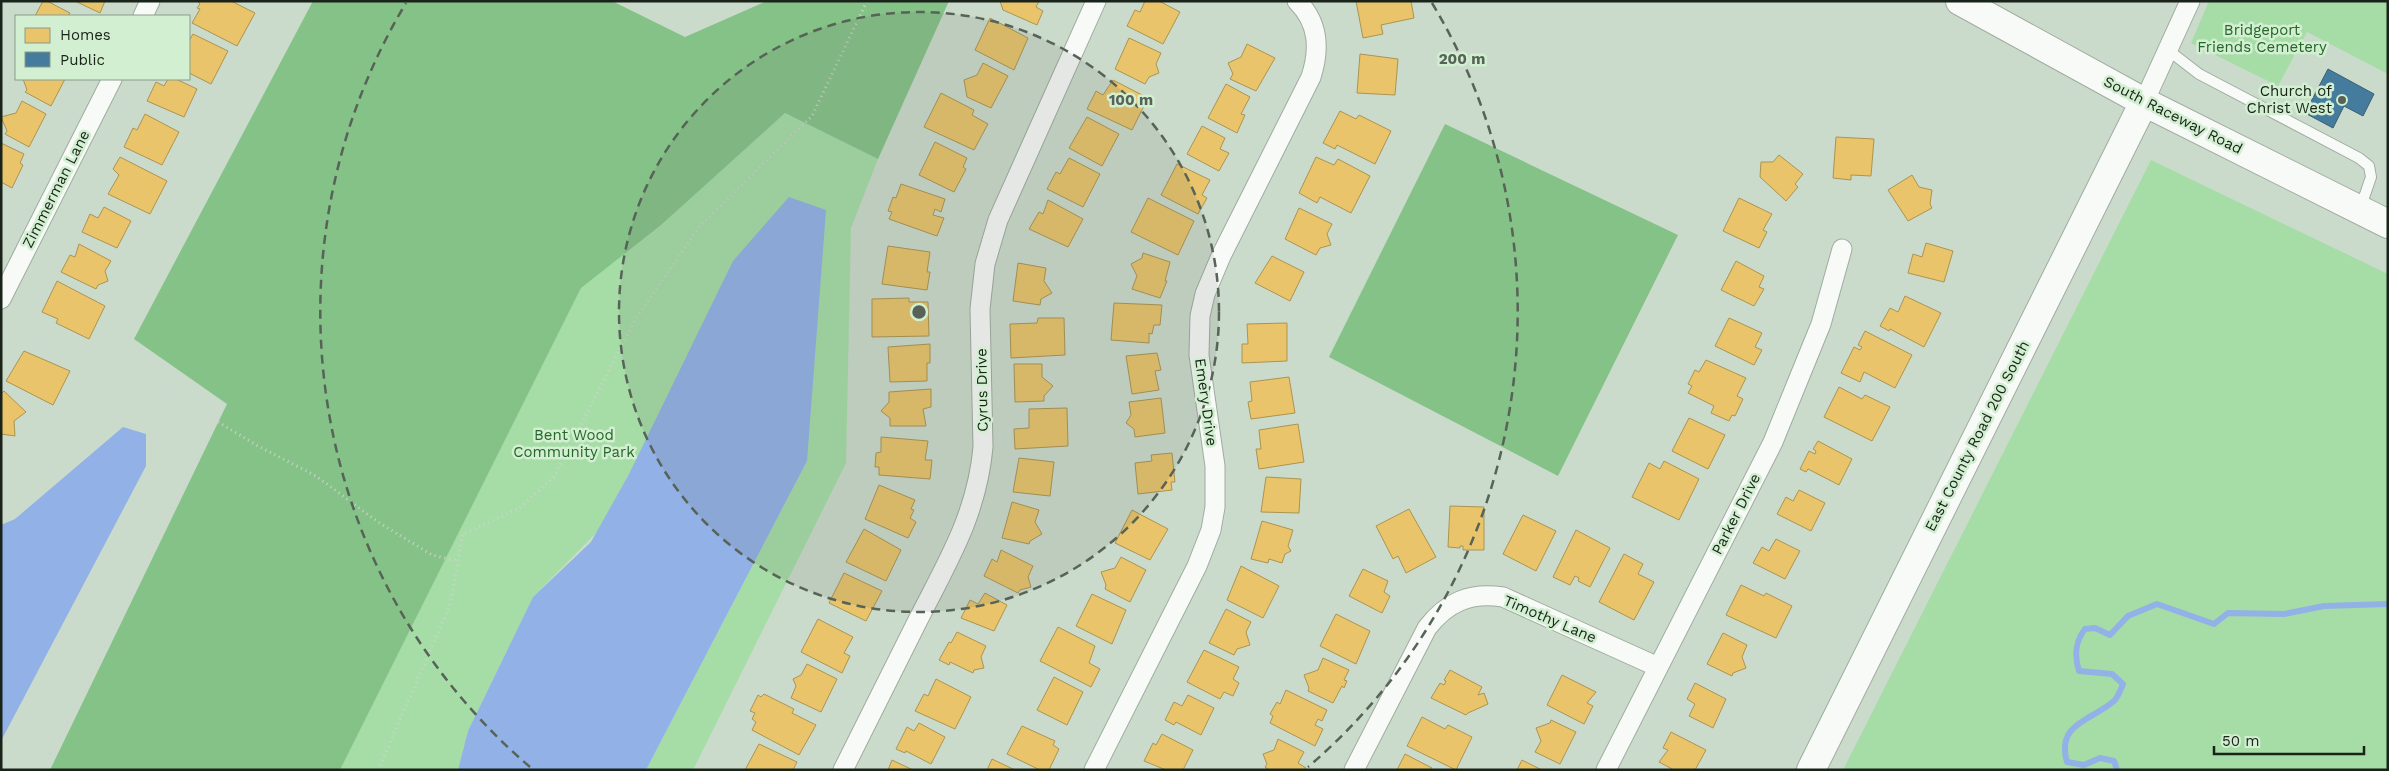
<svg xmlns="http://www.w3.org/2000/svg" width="2389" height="771" font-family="'Work Sans',sans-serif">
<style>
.green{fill:#a6dda7}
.forest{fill:#84c287}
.water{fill:#91b1e7}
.homes{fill:#e9c46a;stroke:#ab9452}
.public{fill:#457b9d;stroke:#386175}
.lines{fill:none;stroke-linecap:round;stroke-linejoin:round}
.stream{stroke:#91b1e7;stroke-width:6}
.lane-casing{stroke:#a0aca0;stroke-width:12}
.street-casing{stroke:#a0aca0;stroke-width:21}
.secondary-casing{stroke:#a0aca0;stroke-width:30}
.path{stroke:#ced3ce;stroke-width:3;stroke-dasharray:1 4;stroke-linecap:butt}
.lane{stroke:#f7faf7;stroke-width:10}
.street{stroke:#f7faf7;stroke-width:19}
.secondary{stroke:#f7faf7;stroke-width:28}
.ring{fill:none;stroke:#576357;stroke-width:2.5;stroke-dasharray:9 6}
.poi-dot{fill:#576357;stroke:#d2efd1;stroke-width:2}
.labels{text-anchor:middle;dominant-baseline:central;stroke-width:5;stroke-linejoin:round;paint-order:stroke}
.park-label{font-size:15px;fill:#256729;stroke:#d2efd1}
.poi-label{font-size:15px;fill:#192319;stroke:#d2efd1;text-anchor:end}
.street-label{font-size:15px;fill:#192319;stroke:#d2efd1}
.centre{fill:#576357;stroke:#d2efd1;stroke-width:2.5}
.ring-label{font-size:15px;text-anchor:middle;font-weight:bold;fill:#576357;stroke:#d2efd1;stroke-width:5;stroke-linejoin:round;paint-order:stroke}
</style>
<rect width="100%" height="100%" fill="#cbdbcb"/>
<!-- green -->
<path class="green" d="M2209 1H2388V74L2307 32 2278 86 2191 43Z
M785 113 878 159 851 228 846 463 693 770H646L807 461 629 474 597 532 533 597 468 731 458 770H340L581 288Z
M2151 160 2388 274V770H1843Z"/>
<!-- forest -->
<path class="forest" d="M313 1H612L685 37 767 1H949L878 159 785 113 661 225 581 288 340 770H50L227 404 134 339Z
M1445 124 1678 235 1558 476 1329 357Z"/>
<!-- water -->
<path class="water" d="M789 197 826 210 807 461 646 770H458L468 731 533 597 591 542 629 474 733 261Z
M123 427 146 434V466L1 741V525L15 519Z"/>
<!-- homes -->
<path class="homes" d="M43 1H47L70 13 68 16H35Z
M75 1H105L100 13Z
M197 1H231L255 13 237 46 192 23 200 9 197 8 200 4Z
M1000 1H1039L1036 7 1043 11 1037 25 1003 10Z
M1145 1H1159L1180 12 1163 44 1127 26 1135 10 1140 12Z
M1356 1H1411L1414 18 1381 25 1383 34 1363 38Z
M990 18 1028 38 1014 70 975 50Z
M193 34 228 51 211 84 189 73V41Z
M1129 38 1161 53 1156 64 1159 73 1149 77 1145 84 1115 69Z
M1247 44 1275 58 1256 91 1230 79 1233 74 1228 63 1241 57Z
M1360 54 1398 59 1395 95 1357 93Z
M983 63 1008 76 991 108 967 97 964 80 977 75Z
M23 79H65L51 106 25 92 27 90Z
M168 79H176L197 89 184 117 147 101 156 82 164 86Z
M1113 80 1148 98 1132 130 1087 109 1096 91 1103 95Z
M1226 84 1250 97 1241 114 1245 115 1237 133 1208 118Z
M941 93 974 110 972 115 988 124 974 150 924 127Z
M22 101 46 114 29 147 5 134 7 131 1 117 16 113Z
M1340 111 1356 119 1359 115 1391 131 1375 164 1337 145 1335 149 1323 143Z
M145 114 179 132 162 165 124 147 133 128 137 130Z
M1087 117 1119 134 1102 166 1069 148Z
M1202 126 1225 138 1220 149 1229 153 1219 171 1187 154Z
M1836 137 1874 139 1871 176 1851 175V180L1833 178Z
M935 142 967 158 963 167 966 169 954 192 919 175Z
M1 143 24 154 20 163 23 165 12 188 1 182Z
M1779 155 1803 174 1795 184 1798 187 1786 201 1760 177 1761 162H1773Z
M120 157 167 181 150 214 108 194 119 175 113 169Z
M1316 157 1334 165 1338 159 1370 176 1351 213 1320 197 1317 203 1299 193Z
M1069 158 1100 174 1083 207 1047 189 1056 172 1060 174Z
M1177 164 1210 180 1202 195 1207 198 1198 214 1161 195Z
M1912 175 1919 187 1932 190 1930 204 1932 208 1908 221 1888 190Z
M901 184 945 199 941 212 935 209 933 215 944 218 937 236 889 219 892 212 888 211 893 197 896 198Z
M1148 198 1194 221 1178 255 1131 232Z
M1739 198 1772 214 1763 230 1767 232 1759 248 1723 231Z
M1048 200 1083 219 1068 247 1029 229 1039 212 1043 214Z
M104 207 131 221 117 248 82 232 90 214 98 218Z
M1299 208 1332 224 1327 234 1331 245 1320 248 1316 255 1285 239Z
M1926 243 1953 251 1944 282 1908 273 1913 254 1922 257Z
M79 244 111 261 105 271 108 281 98 285 96 289 61 272 70 255 75 257Z
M888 246 930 252 927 272H930L927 290 882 284Z
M1143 253 1170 262 1165 281H1167L1160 298 1132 289 1137 276 1131 264 1142 258Z
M1272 256 1304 272 1290 301 1255 283Z
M1736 261 1764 276 1759 287 1764 289 1754 306 1721 290Z
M1018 263 1046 268 1044 281 1052 293 1041 299 1040 305 1013 301Z
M57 281 105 306 89 339 56 323 58 319 42 312Z
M1905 296 1941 313 1924 347 1890 329 1889 331 1880 326 1890 308 1898 312Z
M909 298V302H928L929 336 872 337V299Z
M1114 303 1162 305 1160 325H1154L1152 334 1149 333V343L1111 340Z
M1038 318H1064L1065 355 1011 358 1010 324 1037 323Z
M1729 318 1762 333 1755 347 1762 350 1754 365 1715 346Z
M1287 323V361L1242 363V344H1248L1247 324Z
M1865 331 1912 355 1895 388 1864 372 1860 382 1841 373 1854 347 1860 350 1862 347 1858 345Z
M930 344V363H927V381L890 382 888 347Z
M24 351 70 371 53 405 6 381Z
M1157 353 1161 370 1155 371 1159 390 1132 394 1126 356Z
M1706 360 1746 378 1737 396 1743 399 1735 416 1732 415 1729 421 1711 413 1714 406 1688 393 1692 386 1688 384 1695 370 1699 372Z
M1014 364H1042V377L1053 386 1044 396V401L1015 402Z
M1289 377 1295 413 1251 419 1248 402 1252 401 1250 382Z
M1839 387 1862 399 1865 395 1890 407 1872 441 1824 417Z
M931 389V407L923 409 926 426H890V418L881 411 889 402V392Z
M4 391 26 412 14 421 15 436 1 434V394Z
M1161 398 1165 433 1135 437 1134 429 1126 423 1131 415 1129 402Z
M1067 408 1068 446 1015 449 1014 429 1029 428V409Z
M1689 418 1725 435 1708 469 1672 451Z
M1298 424 1304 462 1259 469 1256 449H1261L1259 430Z
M881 437 928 441 925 460H932L930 479 879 475V467H875L876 453 881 452Z
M1818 441 1852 459 1839 485 1808 469 1806 472 1800 469 1809 451 1815 454 1816 451 1813 449Z
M1172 453 1175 482H1171L1172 490 1138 494 1135 463 1152 461 1151 455Z
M1019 458 1054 462 1050 496 1013 492Z
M1664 461 1699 479 1679 520 1632 497 1649 463 1660 469Z
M1266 477 1301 479 1299 513 1261 512Z
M879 485 915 500 911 509 914 510 910 518 916 522 908 538 865 519Z
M1799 490 1825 503 1811 531 1777 514 1786 497 1793 501Z
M1012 502 1039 510 1035 522 1042 534 1030 541 1029 544 1002 538Z
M1450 506 1484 507V550H1463V546H1460V548L1448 547Z
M1409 509 1436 557 1406 573 1398 556 1393 559 1376 526Z
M1132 510 1168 529 1150 560 1115 543Z
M1523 515 1556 531 1536 571 1503 554Z
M1262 521 1293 530 1288 546 1291 551 1285 554 1282 563 1269 559 1268 563 1251 559Z
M864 529 901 550 886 581 846 562Z
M1576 530 1610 548 1590 587 1578 581 1579 578 1575 576 1570 585 1553 577Z
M1776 539 1800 551 1785 579 1753 563 1762 547 1769 551Z
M1001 550 1033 566 1028 577 1031 587 1020 590 1018 593 984 576 992 559 997 562Z
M1624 554 1643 564 1638 574 1654 582 1634 620 1599 602Z
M1121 557 1146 570 1130 602 1105 589 1106 585 1101 572 1115 568Z
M1241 566 1279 586 1263 618 1227 600Z
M1363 569 1388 581 1384 592 1390 596 1382 613 1349 596Z
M844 573 882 591 866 621 829 603Z
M1741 585 1764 596 1766 593 1792 606 1776 638 1726 615Z
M985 593 1007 605 994 631 961 618 970 600 978 604Z
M1092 594 1126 610 1112 644 1076 626Z
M1226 609 1251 622 1246 632 1250 645 1237 649 1234 655 1209 643Z
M1336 614 1370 631 1356 664 1320 646Z
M818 619 853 637 844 653 850 656 842 673 801 652Z
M1058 627 1095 646 1089 663 1100 669 1091 687 1040 661Z
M957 632 986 646 981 657 984 668 974 670 973 673 950 662 949 665 939 660 949 642 951 643Z
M1723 633 1747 645 1742 657 1746 668 1733 673 1732 676 1707 664Z
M1204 650 1239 667 1233 679 1239 683 1233 696 1224 692 1220 699 1187 682Z
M1323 658 1349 670 1344 680 1347 681 1344 688 1342 686 1333 703 1308 691 1309 688 1304 675 1318 670Z
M807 664 837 679 821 712 791 698 796 686 793 679 801 675Z
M1450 670 1482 687 1478 695 1484 693 1488 704 1468 713 1466 715 1431 698 1440 683 1444 685 1446 681 1444 680Z
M1562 675 1596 692 1587 703 1593 706 1584 724 1547 705Z
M1054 677 1083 692 1067 725 1037 710Z
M936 679 971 697 955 729 915 711 924 694 928 696Z
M1695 683 1726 699 1713 728 1689 716 1695 704 1687 699Z
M1286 690 1327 710 1322 721 1318 719 1315 725 1323 729 1315 746 1270 723 1273 716 1270 714 1277 702 1280 704Z
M764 694 794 709 792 713 816 725 799 755 752 730 756 722 752 719 755 713 750 711 758 695 761 697Z
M1188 695 1214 708 1201 735 1176 722 1174 725 1165 720 1174 702 1182 706Z
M1422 717 1445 729 1448 725 1472 737 1456 770 1407 746Z
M1551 720 1576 732 1560 764 1535 752 1541 741 1536 728 1550 723Z
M919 723 945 737 931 764 906 751 905 753 896 749 907 727 914 731Z
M1022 726 1055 741 1053 745 1059 749 1049 770H1040L1007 754Z
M1671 732 1706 750 1695 770H1674L1659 762 1668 750 1663 748Z
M1162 734 1193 750 1183 770H1166L1144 761 1153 743 1156 745Z
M1278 739 1304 752 1298 763 1306 768 1305 770H1269L1265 767 1267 764 1263 754 1274 750Z
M759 744 797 762 793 770H745Z
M1405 754 1432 768 1431 770H1397Z
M992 759 1015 770H987Z
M892 760 913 770H888Z
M1522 760 1542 770H1517Z"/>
<!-- public -->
<path class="public" d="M2328 69 2374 94 2363 116 2344 106 2333 128 2305 113Z"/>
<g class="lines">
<!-- stream -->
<path class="stream" d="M2117 770 2114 761 2100 758 2084 765 2067 762C2056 723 2091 721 2114 701 2118 697 2121 689 2123 684L2112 674 2079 671C2074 655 2075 642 2085 629L2095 628 2110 635 2128 616 2157 604 2214 624 2228 613 2284 614 2324 606 2388 604"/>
<!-- lane casing -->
<g class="lane-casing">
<path id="lane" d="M2168 50 2199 74 2359 158 2369 166 2371 177 2360 209"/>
</g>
<!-- street casing -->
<g class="street-casing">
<path id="street" d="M143 16 150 1
M2144 102 2190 1
M1 299 112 79
M843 770C868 720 893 670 918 620 948 561 977 514 983 447L980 309 985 264 998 220 1096 1
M1094 770 1197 566 1211 530 1215 507V466L1199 355 1200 316 1205 294 1221 256 1311 77C1320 49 1319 23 1297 1
M1354 770 1427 628C1447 602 1470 592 1503 597L1658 667
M1606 770 1773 442 1821 324 1842 249"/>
</g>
<!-- secondary casing -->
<g class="secondary-casing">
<path id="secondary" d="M1960 1 2144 102 2388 224
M1811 770 2144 102"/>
</g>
<!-- path -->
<path class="path" d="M1 320 59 348 198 410 258 446 316 476 378 522 432 555 458 561
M32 770 45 762 58 743 216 421
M378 770 450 605 463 534 518 509 554 477 635 320 700 226 812 116 867 1"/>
<!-- lane -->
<use href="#lane" class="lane"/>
<!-- street -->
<use href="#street" class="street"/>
<!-- secondary -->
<use href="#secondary" class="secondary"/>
</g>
<!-- distance rings -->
<circle cx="919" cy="312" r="300" fill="#576357" fill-opacity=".12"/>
<g class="ring">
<circle cx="919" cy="312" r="300"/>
<path d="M530 767A599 599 0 0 1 406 3M1432 3A599 599 0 0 1 1308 767"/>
</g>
<!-- markers -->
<circle class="poi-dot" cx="2342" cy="100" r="5"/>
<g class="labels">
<!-- park labels -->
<g class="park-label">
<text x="2262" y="30">Bridgeport<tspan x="2262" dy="17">Friends Cemetery</tspan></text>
<text x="574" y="435">Bent Wood<tspan x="574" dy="17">Community Park</tspan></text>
</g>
<!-- poi labels -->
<g class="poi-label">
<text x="2332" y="91">Church of<tspan x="2332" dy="17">Christ West</tspan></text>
</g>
<!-- street labels -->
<g class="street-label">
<text transform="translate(2173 115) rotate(27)">South Raceway Road</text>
<text transform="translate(56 189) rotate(-63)">Zimmerman Lane</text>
<text transform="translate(982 390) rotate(-91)">Cyrus Drive</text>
<text transform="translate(1206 402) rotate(82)">Emery Drive</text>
<text transform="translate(1977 436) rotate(-63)">East County Road 200 South</text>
<text transform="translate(1736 514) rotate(-63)">Parker Drive</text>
<text transform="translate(1550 619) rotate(23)">Timothy Lane</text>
</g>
</g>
<circle cx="919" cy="312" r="8" class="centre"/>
<g class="ring-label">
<text x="1462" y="64">200 m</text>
<text x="1131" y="105">100 m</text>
</g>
<!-- border -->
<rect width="2389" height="771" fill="none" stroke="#192319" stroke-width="5"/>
<!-- legend -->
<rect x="15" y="15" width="175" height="65" fill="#d2efd1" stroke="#889d87"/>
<rect x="25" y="28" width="25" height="15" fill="#e9c46a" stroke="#889d87"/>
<text x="60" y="40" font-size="15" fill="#192319">Homes</text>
<rect x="25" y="52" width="25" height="15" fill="#457b9d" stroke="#889d87"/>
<text x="60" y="65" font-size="15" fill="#192319">Public</text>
<!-- scale -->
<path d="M2214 746v8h150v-8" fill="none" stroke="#192319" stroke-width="2.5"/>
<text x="2222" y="746" font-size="15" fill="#192319" stroke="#d2efd1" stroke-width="4" paint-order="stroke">50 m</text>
</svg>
